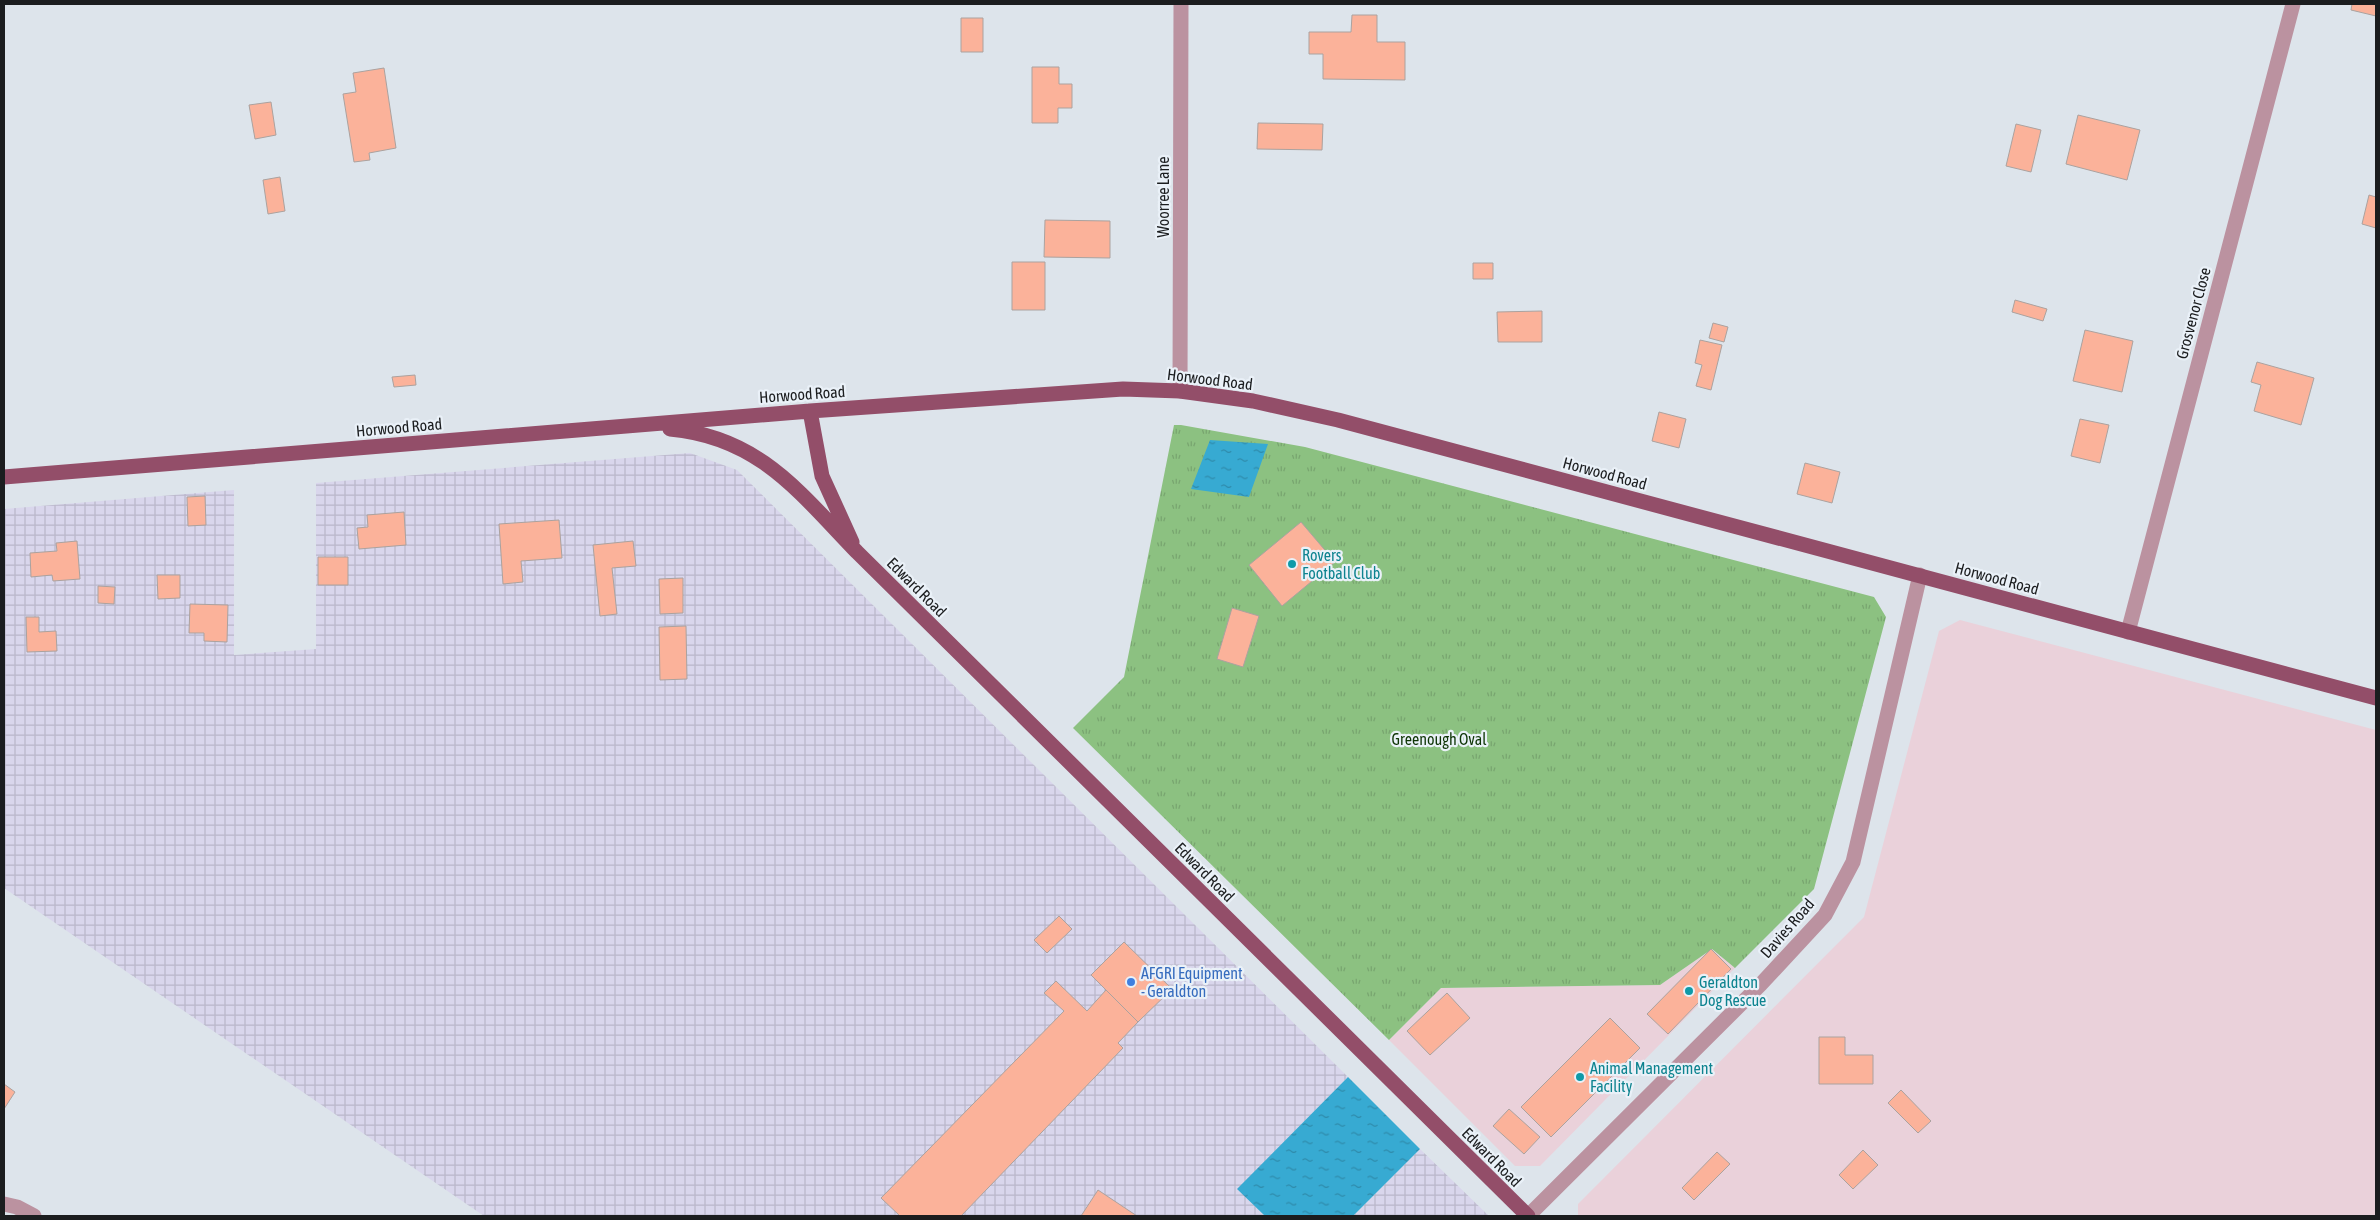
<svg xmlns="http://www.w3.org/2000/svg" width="2380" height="1220" font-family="'Asap Condensed',sans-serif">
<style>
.commercial{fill:#ead1da}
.industrial{fill:url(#industrial-grid)}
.park{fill:url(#park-tufts)}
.water{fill:url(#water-ripples)}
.building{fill:#fbb29a;stroke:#aba29f}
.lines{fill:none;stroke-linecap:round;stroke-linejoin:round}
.minor{stroke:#bb92a0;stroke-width:15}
.major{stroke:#934e69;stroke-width:15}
.culture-dot{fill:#0f9aa8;stroke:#eaf1f8;stroke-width:2}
.shop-dot{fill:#3f7fe0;stroke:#eaf1f8;stroke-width:2}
.labels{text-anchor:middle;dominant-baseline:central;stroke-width:4.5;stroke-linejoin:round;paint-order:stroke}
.street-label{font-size:16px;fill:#1b1d1f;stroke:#eaf1f8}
.culture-label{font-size:16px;fill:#0d838f;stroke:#eaf1f8;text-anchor:start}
.park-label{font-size:16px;fill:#0e3505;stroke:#eaf1f8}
.shop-label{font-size:16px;fill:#366cbe;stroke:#eaf1f8;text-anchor:start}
</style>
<defs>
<pattern id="industrial-grid" width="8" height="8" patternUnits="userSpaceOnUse" patternTransform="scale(1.25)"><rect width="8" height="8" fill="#d9d6ec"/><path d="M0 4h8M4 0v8" fill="none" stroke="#bab7ca"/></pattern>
<pattern id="park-tufts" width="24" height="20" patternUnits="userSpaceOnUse" patternTransform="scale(1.25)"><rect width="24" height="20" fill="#8cc181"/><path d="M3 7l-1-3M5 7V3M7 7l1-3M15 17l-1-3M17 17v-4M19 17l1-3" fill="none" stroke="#78a56f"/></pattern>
<pattern id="water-ripples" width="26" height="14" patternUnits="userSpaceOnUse" patternTransform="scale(1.25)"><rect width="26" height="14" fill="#37aad2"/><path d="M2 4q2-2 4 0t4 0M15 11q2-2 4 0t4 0" fill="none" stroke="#2e8aaa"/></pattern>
</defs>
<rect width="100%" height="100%" fill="#dde4eb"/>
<!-- commercial -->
<path class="commercial" d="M1960 620 2376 730V1216H1578V1204L1864 917 1939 631Z
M1712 949 1735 968 1540 1166H1515L1389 1040 1441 988 1660 985Z"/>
<!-- industrial -->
<path class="industrial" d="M690 453 737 470 1348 1077 1238 1189 1265 1216H484L4 888V509L234 490V655L316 649V483Z
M1420 1149 1489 1216H1353Z"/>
<!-- park -->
<path class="park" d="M1174 425H1181L1305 447 1874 597 1886 617 1814 889 1735 968 1712 949 1660 985 1441 988 1389 1040 1073 728 1124 677Z"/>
<!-- water -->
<path class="water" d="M1210 440 1268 444 1249 497 1191 489Z
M1348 1077 1420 1149 1353 1216H1265L1237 1189Z"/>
<!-- building -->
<path class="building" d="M2352 4H2376V16L2351 10Z
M1352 15H1377V42H1405V80L1323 79V54H1309V32H1351Z
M961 18H983V52H961Z
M1032 67H1059V84H1072V108H1058V123H1032Z
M384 68 396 148 369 153 370 160 354 162 343 94 356 92 353 73Z
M271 102 276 135 255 139 249 105Z
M2078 115 2140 130 2127 180 2066 164Z
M1258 123 1323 124 1322 150 1257 149Z
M2016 124 2041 130 2031 172 2006 166Z
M280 177 285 211 268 214 263 180Z
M2369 195 2376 197V228L2362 224Z
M1045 220 1110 221V258L1044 257Z
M1012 262H1045V310H1012Z
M1473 263H1493V279H1473Z
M2015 300 2047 309 2043 321 2012 312Z
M1542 311V342H1498L1497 312Z
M1713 323 1728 327 1724 342 1709 338Z
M2085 330 2133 341 2122 392 2073 381Z
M1700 340 1722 345 1711 390 1696 386 1702 365 1695 363Z
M2257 362 2314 378 2301 425 2254 411 2261 385 2251 382Z
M415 375 416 385 394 387 392 377Z
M1659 412 1686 419 1679 448 1652 441Z
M2080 419 2109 425 2100 463 2071 456Z
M1805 463 1840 472 1832 503 1797 494Z
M205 496 206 525 188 526 187 497Z
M404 512 406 545 359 549 357 528 368 527 367 515Z
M559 520 562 558 521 561 523 582 503 584 499 524Z
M1301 522 1335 562 1282 606 1249 565Z
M77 541 80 579 53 581 52 575 31 577 30 553 57 551 56 543Z
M633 541 636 566 612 568 617 614 600 616 593 545Z
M318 557H348V585H318Z
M157 575H180V598L158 599Z
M683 578V613L660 614 659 579Z
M98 586 115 587 114 604 98 603Z
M190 604 228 605 227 642 204 641V633H189Z
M1232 608 1259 616 1243 667 1217 659Z
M26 617H39V632L56 631 57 651 27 652Z
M686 626 687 679 660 680 659 627Z
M1059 916 1072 929 1047 953 1034 940Z
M1124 942 1172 989 1138 1022 1091 975Z
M1711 949 1731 969 1668 1034 1647 1014Z
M1056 981 1087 1011 1106 990 1138 1022 1118 1043 1123 1048 961 1216H900L881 1198 1064 1011 1044 993Z
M1447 993 1470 1018 1430 1055 1407 1031Z
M1610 1018 1640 1048 1551 1137 1521 1107Z
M1819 1037H1845V1055H1873V1084H1819Z
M4 1084 15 1092 4 1109Z
M1901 1090 1931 1121 1918 1133 1888 1103Z
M1509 1109 1540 1137 1524 1154 1493 1126Z
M1863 1150 1878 1165 1853 1189 1839 1175Z
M1717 1152 1730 1164 1694 1200 1682 1188Z
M1098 1190 1137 1216H1081Z"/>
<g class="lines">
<!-- minor -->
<path class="minor" d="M1180 391 1181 4
M2128 632 2293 4
M4 1204 17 1207 34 1216
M1528 1216 1761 984 1825 915 1853 862 1920 575"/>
<!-- major -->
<path class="major" d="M810 411 822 476 852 542
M670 429C759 437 799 492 857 552L1528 1216
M4 477 810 411 1123 389 1180 391 1253 401 1338 420 2376 698"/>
</g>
<!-- markers -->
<g class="culture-dot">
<circle cx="1292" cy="564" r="5"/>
<circle cx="1689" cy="991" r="5"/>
<circle cx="1580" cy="1077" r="5"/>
</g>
<circle class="shop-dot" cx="1131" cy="982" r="5"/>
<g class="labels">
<!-- street labels -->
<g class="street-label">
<text transform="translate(1163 197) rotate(-90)">Woorree Lane</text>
<text transform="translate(2193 313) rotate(-75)">Grosvenor Close</text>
<text transform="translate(1210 379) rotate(7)">Horwood Road</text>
<text transform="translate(802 394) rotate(-4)">Horwood Road</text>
<text transform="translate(399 427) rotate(-5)">Horwood Road</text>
<text transform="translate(1605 473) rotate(15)">Horwood Road</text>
<text transform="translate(1997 578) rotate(15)">Horwood Road</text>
<text transform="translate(917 587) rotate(45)">Edward Road</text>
<text transform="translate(1205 872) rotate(45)">Edward Road</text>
<text transform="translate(1787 928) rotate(-49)">Davies Road</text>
<text transform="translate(1492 1157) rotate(45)">Edward Road</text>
</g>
<!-- culture labels -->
<g class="culture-label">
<text x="1302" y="555">Rovers<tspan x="1302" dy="18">Football Club</tspan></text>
<text x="1699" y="982">Geraldton<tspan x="1699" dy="18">Dog Rescue</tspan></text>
<text x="1590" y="1068">Animal Management<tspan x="1590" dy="18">Facility</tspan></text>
</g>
<!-- park labels -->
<g class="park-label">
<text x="1439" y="739">Greenough Oval</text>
</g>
<!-- shop labels -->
<g class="shop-label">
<text x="1141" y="973">AFGRI Equipment<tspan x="1141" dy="18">- Geraldton</tspan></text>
</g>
</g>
<!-- border -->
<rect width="2380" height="1220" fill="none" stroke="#1b1d1f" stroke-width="10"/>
</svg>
